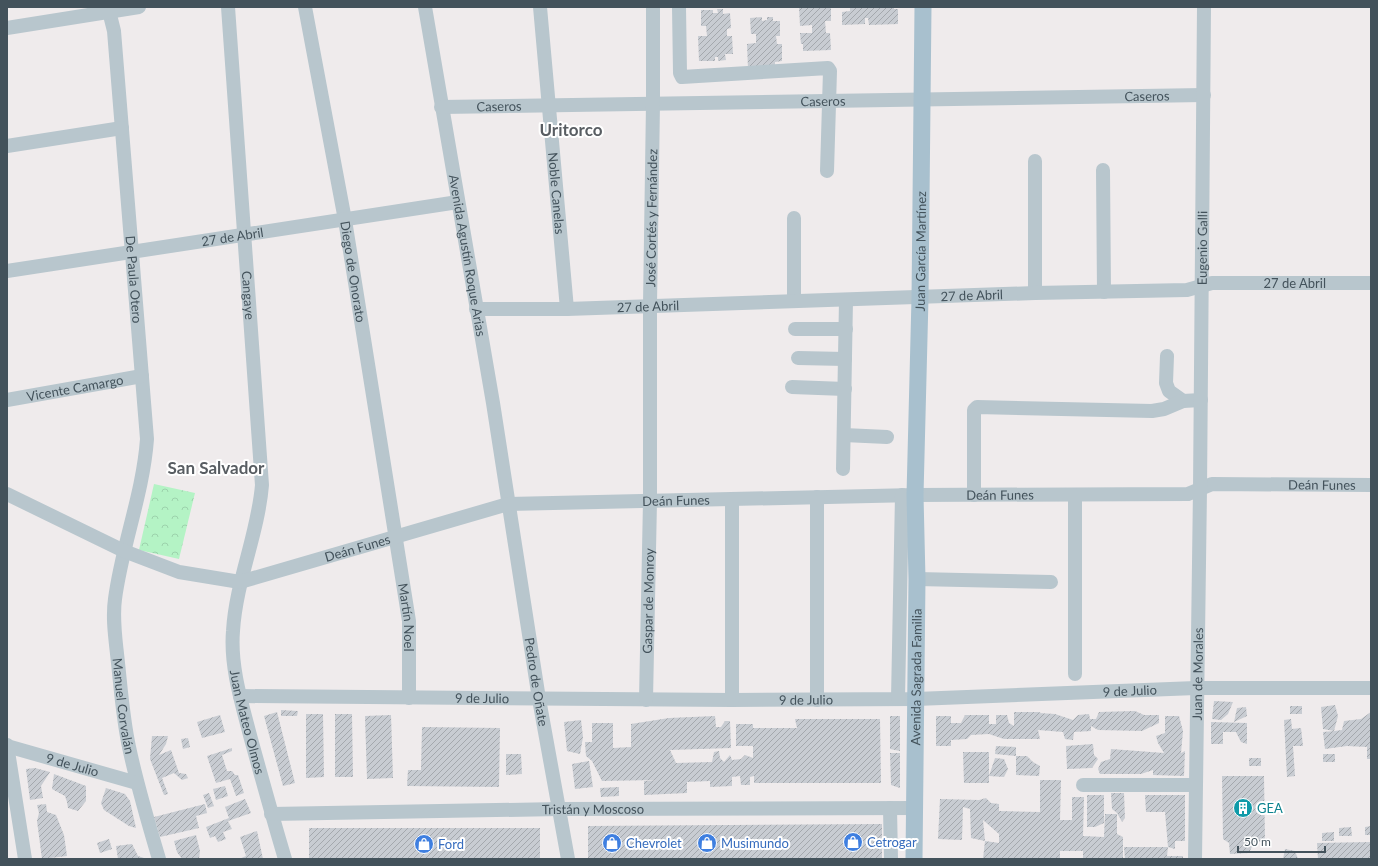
<svg xmlns="http://www.w3.org/2000/svg" width="1378" height="866" font-family="Lato,sans-serif">
<style>
.forest{fill:url(#forest-crowns)}
.building{fill:url(#building-hatch)}
.lines{fill:none;stroke-linecap:round;stroke-linejoin:round}
.minor{stroke:#b8c6cd;stroke-width:14}
.major{stroke:#a8c0ce;stroke-width:17}
.labels{text-anchor:middle;dominant-baseline:central;stroke-width:4;stroke-linejoin:round;paint-order:stroke}
.street-label{font-size:13px;fill:#43525b;stroke:#fff}
.culture-label{font-size:13px;fill:#0d838f;stroke:#fff;text-anchor:start}
.shop-label{font-size:13px;fill:#366cbe;stroke:#fff;text-anchor:start}
.district-label{font-size:17px;font-weight:bold;fill:#585d62;stroke:#fff}
</style>
<defs>
<pattern id="forest-crowns" width="20" height="18" patternUnits="userSpaceOnUse"><rect width="20" height="18" fill="#b4f3c5"/><path d="M2 6a3 3 0 1 1 6 0M12 15a3 3 0 1 1 6 0" fill="none" stroke="#9cd2ac"/></pattern>
<pattern id="building-hatch" width="6" height="6" patternUnits="userSpaceOnUse"><rect width="6" height="6" fill="#c8ccd2"/><path d="M-1 1l2-2M0 6l6-6M5 7l2-2" fill="none" stroke="#a4a8ad"/></pattern>
</defs>
<rect width="100%" height="100%" fill="#efebec"/>
<!-- forest -->
<path class="forest" d="M154 484 195 493 179 559 139 550Z"/>
<!-- building -->
<path class="building" d="M799 7H831V21H825L826 33H830L831 50 803 51V44H801L800 33H812V25L800 26Z
M850 7H894V9H898V24L869 25 868 18H865V24L842 25V12L850 11Z
M717 9H723V14L730 13 731 28 727 29V36H732L733 54H725L726 60 718 61V57H715V61H699L698 36H707L706 26H701V10H713V13H718Z
M762 17V21L767 20V17H773V21H780V36H776L777 44H782V61L775 62V68L748 69 747 44 756 43V34H751L750 18Z
M1214 701 1233 702 1228 714 1221 720 1212 719Z
M1335 705 1338 716 1334 731 1342 730 1344 721 1361 719 1371 712V759H1367V747L1347 746 1325 749 1323 732 1334 731 1323 729 1321 707Z
M1290 706H1302V714H1290Z
M1246 707 1247 716 1234 722 1237 708Z
M281 710 298 711 297 716H281Z
M1135 711 1144 715H1159V723L1142 731 1098 730 1091 726V731L1074 732 1073 740 1065 739 1063 732 1038 730 1040 739H1004L989 734 971 735 967 739 951 740V746H936V716H951V723H961L965 715H989V724H996V715H1007L1009 723 1014 726V712H1041L1039 713 1055 714 1073 720 1078 715 1089 714 1090 719H1096L1099 712Z
M277 712 295 783 283 786 264 716Z
M306 714H323L324 777 306 778Z
M335 714H352L353 777H335Z
M220 715 225 732 202 738 197 722Z
M391 715 393 778 367 779 365 716Z
M715 716 716 727H721L725 721H730L731 748 670 750 676 763 712 762 714 752 719 751 720 758 724 762 730 755 732 760 741 759 745 755 753 758V746H736V724H753V728H797L795 719H880L881 783H754V776L750 777V785H741L740 776 732 777V786L710 787V781L687 782V793L644 795V781L656 780 602 781 592 761 586 756 585 742H592V723H613V748L631 747V724L669 718Z
M890 716H900V751L890 749Z
M1165 716H1179L1183 731 1181 753 1185 751 1184 776 1153 775V770L1141 774H1100L1098 769 1101 762 1110 759 1111 749 1164 753 1158 743 1156 736 1165 733Z
M1291 719 1292 729 1301 728 1303 746H1293L1295 776 1287 777 1284 720Z
M581 720 583 737 580 754 567 751 564 722Z
M1211 722 1247 723V744L1241 742 1236 732H1223V744H1211Z
M422 727 500 728 499 787 407 786 408 770H421Z
M152 736H168L166 744 159 755 171 750 179 773 186 774 188 778 182 780 174 773 162 778 168 794 164 795 150 759Z
M188 738 190 747 183 749 181 739Z
M1093 744 1094 755 1098 759 1092 768 1067 769 1066 746Z
M996 746 1016 747V756L995 754Z
M232 748V751L222 755 227 771H232L235 775H238L244 793 236 796 230 779 216 783 207 756Z
M963 752H989V783H964Z
M890 753H900V788L891 785Z
M506 754H521L522 774 506 775Z
M1323 754H1335V762H1323Z
M1016 756H1027L1033 762 1040 766 1039 776 1016 775Z
M995 758 1004 759 1008 769 1004 777 989 776Z
M1249 758H1261V766H1249Z
M589 761 593 787 575 789 572 764Z
M35 768 50 772 41 786 43 798 30 800 26 769Z
M54 774 86 786V801L78 811 68 808 67 802 65 796 52 789Z
M1222 776H1264L1265 842H1254L1249 853 1230 854 1229 843 1223 839Z
M1040 780H1061L1060 820H1072V797H1084L1083 836 1104 837 1105 814H1117V834L1123 837V859H1083V851H1060V859H983L985 841 999 843V834L983 820 985 841 971 838 970 809 963 807 962 840 938 839 940 799 979 800 986 798 991 803 999 804V811L1040 812Z
M225 786 228 796 216 800 213 789Z
M619 787V796L601 797 600 788Z
M106 788 125 794 130 801 136 828 129 826 104 810 101 803Z
M209 793 214 806 208 808 203 795Z
M1111 793H1124L1125 818 1122 822 1117 813 1112 809Z
M1087 795H1104V823L1095 827H1087Z
M1145 795H1185V841H1175V849L1168 847 1165 812H1146Z
M245 799 251 813 228 821 232 829 223 832 226 839 218 842 215 836 210 838 206 827 229 818 225 807Z
M46 804 47 812 56 815 64 835 67 856 42 859 37 821 39 813 37 805Z
M205 804 207 813 196 816 199 828 160 837 154 817Z
M882 824V859H588V826Z
M1371 826V835H1365V827Z
M1351 827 1352 836H1339V828Z
M309 828H540V859H309Z
M257 831 263 859H239L246 856 240 837Z
M1334 832V841H1322V833Z
M196 835 200 851 199 859H182L177 852 174 841Z
M109 839 112 849 100 853 97 843Z
M1371 842V859H1318L1317 843Z
M132 844 138 856 147 859H118L116 846Z
M1124 847H1168L1167 856H1183V859H1125Z
M1285 849 1295 851 1298 859H1283Z"/>
<g class="lines">
<!-- minor -->
<g class="minor">
<path id="s1" d="M108 7 114 31 147 439C143 494 122 545 115 599 112 620 116 642 118 663 121 691 123 719 129 747 137 785 148 822 159 859"/>
<path id="s2" d="M228 7 262 485C258 534 236 581 233 631 230 667 242 704 251 739 262 779 273 819 285 859"/>
<path id="s3" d="M305 7 345 220 409 621V698"/>
<path id="s4" d="M425 7 493 403 539 699 568 859"/>
<path id="s5" d="M540 7 567 309"/>
<path d="M679 7 680 73 682 77 828 68 830 71 827 171"/>
<path d="M7 28 139 7"/>
<path id="s6" d="M441 107 1204 95"/>
<path d="M7 146 122 128"/>
<path d="M1035 161V293"/>
<path d="M1103 170 1104 292"/>
<path d="M794 218V301"/>
<path id="s7" d="M7 271 458 202"/>
<path id="s8" d="M476 309H567L1035 293 1187 290 1212 283H1371"/>
<path d="M795 329H846"/>
<path d="M1167 356 1166 383 1169 391 1183 401"/>
<path d="M798 358 845 359"/>
<path d="M792 387 845 389"/>
<path id="s9" d="M7 400 142 376"/>
<path d="M844 435 887 437"/>
<path d="M843 469 846 300"/>
<path id="s10" d="M7 494 124 551 179 572 240 582 508 504 915 495 1188 494 1212 484 1371 485"/>
<path d="M974 495V410L977 407 1152 411 1164 409 1183 401 1201 400"/>
<path d="M917 579 1051 582"/>
<path d="M1075 674V495"/>
<path id="s11" d="M240 696 732 700 916 699 1196 688H1371"/>
<path d="M898 699 902 495"/>
<path id="s12" d="M646 700 650 501V305L653 103V7"/>
<path d="M732 700V499"/>
<path d="M817 700V497"/>
<path d="M7 745 25 859"/>
<path id="s13" d="M7 746 137 783"/>
<path d="M1083 785H1195"/>
<path d="M890 808 891 859"/>
<path id="s14" d="M271 814 559 809 915 808"/>
<path id="s15" d="M1195 859 1200 489 1204 7"/>
</g>
<!-- major -->
<path class="major" id="s16" d="M914 859 917 579 915 495 920 298 923 7"/>
</g>
<!-- icons -->
<defs>
<g id="building-disc" transform="scale(1)"><circle r="9.5" fill="#0f9aa8" stroke="#fff"/><path d="M-4-6H4V6H1V3H-1V6H-4ZM-2.5-4.3h1.7v1.8h-1.7ZM.8-4.3h1.7v1.8H.8ZM-2.5-1h1.7V.8h-1.7ZM.8-1h1.7V.8H.8Z" fill="#fff"/></g>
<g id="shop-disc" transform="scale(1)"><circle r="9.5" fill="#3f7fe0" stroke="#fff"/><path d="M-5-2.5h2.3a2.7 3.5 0 0 1 5.4 0H5L5.5 6h-11ZM-1.5-2.5h3a1.5 2.3 0 0 0-3 0Z" fill="#fff"/></g>
</defs>
<g fill-rule="evenodd">
<use href="#building-disc" x="1243" y="808"/>
<use href="#shop-disc" x="853" y="842"/>
<use href="#shop-disc" x="612" y="843"/>
<use href="#shop-disc" x="707" y="843"/>
<use href="#shop-disc" x="424" y="844"/>
</g>
<g class="labels">
<!-- street labels -->
<g class="street-label">
<text stroke="none"><textPath href="#s6" startOffset="706">Caseros</textPath></text>
<text stroke="none"><textPath href="#s6" startOffset="382">Caseros</textPath></text>
<text stroke="none"><textPath href="#s6" startOffset="58">Caseros</textPath></text>
<text stroke="none"><textPath href="#s5" startOffset="187">Noble Canelas</textPath></text>
<text stroke="none"><textPath href="#s12" startOffset="482">José Cortés y Fernández</textPath></text>
<text stroke="none"><textPath href="#s7" startOffset="228">27 de Abril</textPath></text>
<text stroke="none"><textPath href="#s15" startOffset="611">Eugenio Galli</textPath></text>
<text stroke="none"><textPath href="#s16" startOffset="608">Juan García Martínez</textPath></text>
<text stroke="none"><textPath href="#s4" startOffset="252">Avenida Agustín Roque Arias</textPath></text>
<text stroke="none"><textPath href="#s3" startOffset="269">Diego de Onorato</textPath></text>
<text stroke="none"><textPath href="#s1" startOffset="274">De Paula Otero</textPath></text>
<text stroke="none"><textPath href="#s8" startOffset="820">27 de Abril</textPath></text>
<text stroke="none"><textPath href="#s2" startOffset="289">Cangaye</textPath></text>
<text stroke="none"><textPath href="#s8" startOffset="496">27 de Abril</textPath></text>
<text stroke="none"><textPath href="#s8" startOffset="172">27 de Abril</textPath></text>
<text stroke="none"><textPath href="#s9" startOffset="69">Vicente Camargo</textPath></text>
<text stroke="none"><textPath href="#s10" startOffset="1346">Deán Funes</textPath></text>
<text stroke="none"><textPath href="#s10" startOffset="1022">Deán Funes</textPath></text>
<text stroke="none"><textPath href="#s10" startOffset="698">Deán Funes</textPath></text>
<text stroke="none"><textPath href="#s10" startOffset="373">Deán Funes</textPath></text>
<text stroke="none"><textPath href="#s12" startOffset="99">Gaspar de Monroy</textPath></text>
<text stroke="none"><textPath href="#s3" startOffset="619">Martín Noel</textPath></text>
<text stroke="none"><textPath href="#s15" startOffset="185">Juan de Morales</textPath></text>
<text stroke="none"><textPath href="#s16" startOffset="182">Avenida Sagrada Familia</textPath></text>
<text stroke="none"><textPath href="#s4" startOffset="684">Pedro de Oñate</textPath></text>
<text stroke="none"><textPath href="#s11" startOffset="890">9 de Julio</textPath></text>
<text stroke="none"><textPath href="#s11" startOffset="242">9 de Julio</textPath></text>
<text stroke="none"><textPath href="#s11" startOffset="566">9 de Julio</textPath></text>
<text stroke="none"><textPath href="#s1" startOffset="705">Manuel Corvalán</textPath></text>
<text stroke="none"><textPath href="#s2" startOffset="721">Juan Mateo Olmos</textPath></text>
<text stroke="none"><textPath href="#s13" startOffset="68">9 de Julio</textPath></text>
<text stroke="none"><textPath href="#s14" startOffset="322">Tristán y Moscoso</textPath></text>
</g>
<!-- culture labels -->
<g class="culture-label">
<text x="1257" y="808">GEA</text>
</g>
<!-- shop labels -->
<g class="shop-label">
<text x="867" y="842">Cetrogar</text>
<text x="626" y="843">Chevrolet</text>
<text x="721" y="843">Musimundo</text>
<text x="438" y="844">Ford</text>
</g>
<!-- district labels -->
<g class="district-label">
<text x="571" y="129">Uritorco</text>
<text x="216" y="467">San Salvador</text>
</g>
</g>
<!-- border -->
<rect width="1378" height="866" fill="none" stroke="#43525b" stroke-width="16"/>
<!-- scale -->
<path d="M1238 846v6h87v-6" fill="none" stroke="#43525b" stroke-width="2"/>
<text x="1244" y="846" font-size="12" fill="#43525b" stroke="#ffffff" stroke-width="3" paint-order="stroke">50 m</text>
</svg>
